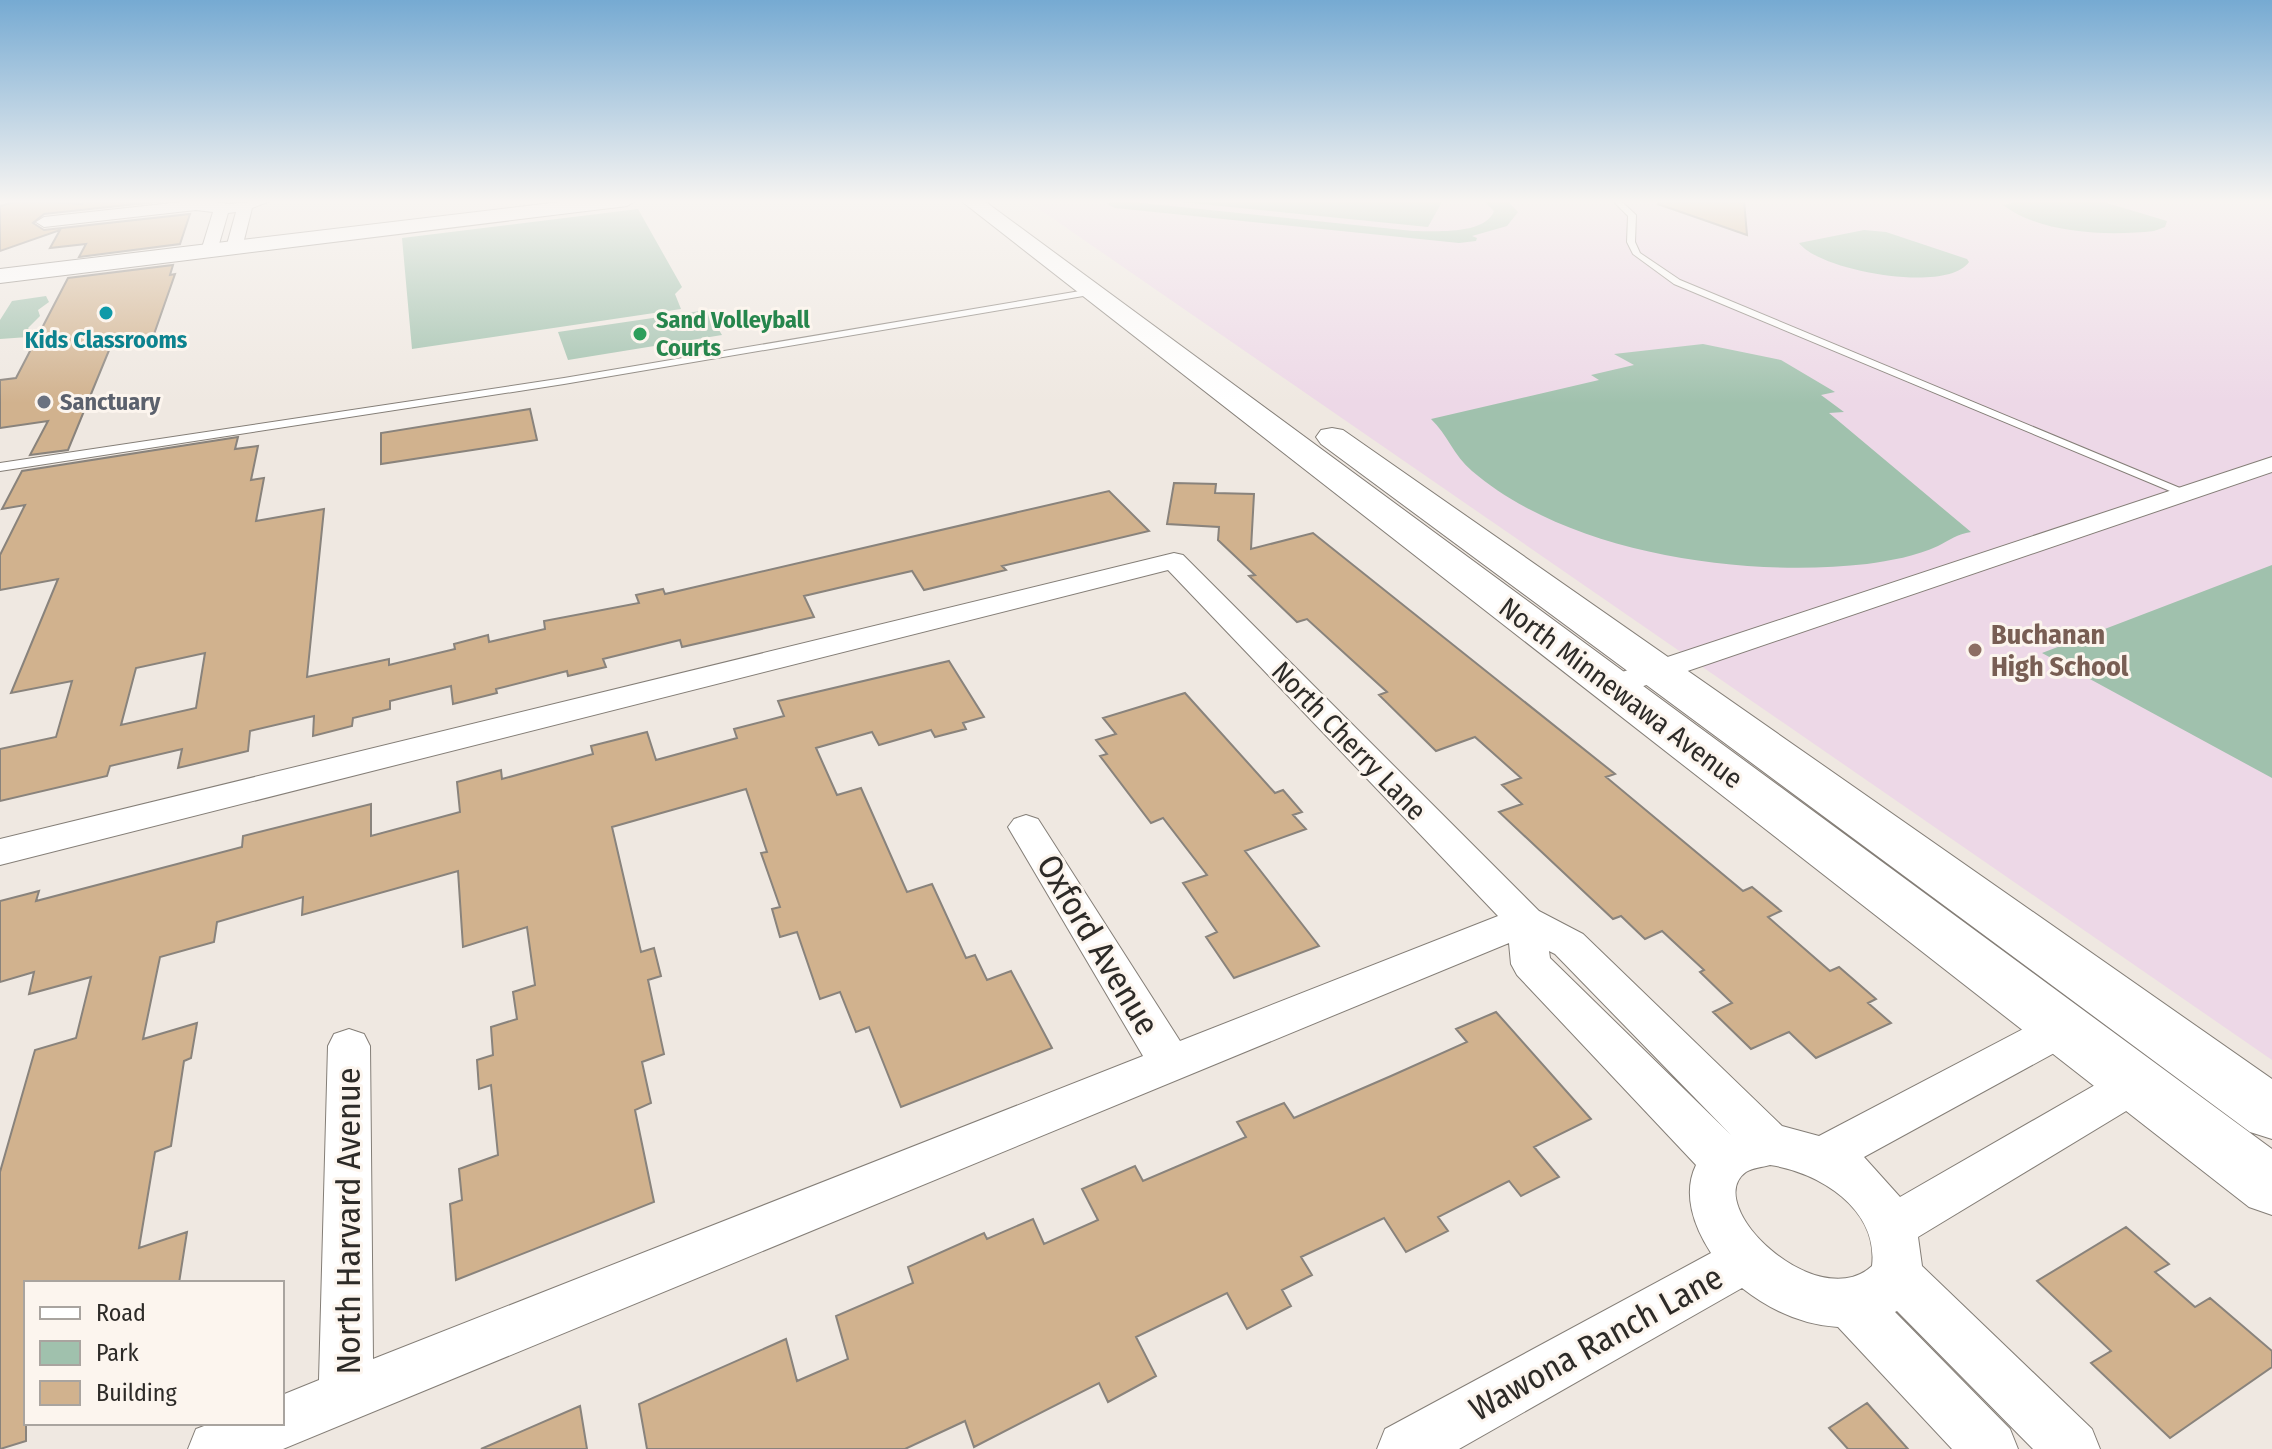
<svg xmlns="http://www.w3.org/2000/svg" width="2272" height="1449" font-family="'Fira Sans Condensed',sans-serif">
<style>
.education{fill:#edd8e7}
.green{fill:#a0c1ad}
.building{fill:#d1b28e;stroke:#89837c;stroke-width:2;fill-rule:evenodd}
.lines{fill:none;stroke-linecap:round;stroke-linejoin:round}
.service-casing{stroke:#847e77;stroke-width:2}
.minor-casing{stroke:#847e77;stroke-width:2}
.secondary-casing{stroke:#847e77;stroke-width:2}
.service{fill:#fff;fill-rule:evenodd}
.minor{fill:#fff;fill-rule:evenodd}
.secondary{fill:#fff;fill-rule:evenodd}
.culture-dot{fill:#0f9aa8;stroke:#fcf5ee;stroke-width:3}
.leisure-dot{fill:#2e9e5b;stroke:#fcf5ee;stroke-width:3}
.worship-dot{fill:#6b7280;stroke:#fcf5ee;stroke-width:3}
.education-dot{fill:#8d6e63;stroke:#fcf5ee;stroke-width:3}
.labels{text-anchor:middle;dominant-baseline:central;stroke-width:6;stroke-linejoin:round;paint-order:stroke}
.far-leisure-label{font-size:24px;font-weight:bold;fill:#27864d;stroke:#fcf5ee;text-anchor:start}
.far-culture-label{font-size:24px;font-weight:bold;fill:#0d838f;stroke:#fcf5ee}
.far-worship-label{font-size:24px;font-weight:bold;fill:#5b616d;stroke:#fcf5ee;text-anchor:start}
.education-label{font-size:28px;font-weight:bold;fill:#785e54;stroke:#fcf5ee;text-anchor:start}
.street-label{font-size:28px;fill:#2d2b28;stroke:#fcf5ee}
.near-street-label{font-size:34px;fill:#2d2b28;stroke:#fcf5ee}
</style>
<rect width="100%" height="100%" fill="#efe8e1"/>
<!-- education -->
<path class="education" d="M1026 200H2272V1060Z"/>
<!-- green -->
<path class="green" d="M1114 200 1413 231C1435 231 1485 235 1494 211L1483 200H1507L1518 212 1507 226 1472 236 1477 238 1476 241 1459 243 1115 208 1107 204Z
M1162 200H1443L1428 227Z
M2026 200H2097L2167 221 2165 227 2154 231C2108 236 2041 234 2003 205Z
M638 209 682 287 675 294 681 309 412 349 402 238Z
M1864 230 1886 232 1967 259 1969 262C1947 294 1820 271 1799 243Z
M46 296 49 302 38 310 40 316 28 328 31 332 28 337 0 339V320L12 301Z
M707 310 722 335 568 360 558 332Z
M1703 344 1781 360 1835 392 1821 395 1844 412 1829 413 1971 532C1957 534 1950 540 1938 546 1917 556 1889 561 1867 564 1743 578 1569 554 1472 471 1454 456 1447 434 1431 419L1599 380 1591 375 1634 365 1614 354Z
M2272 565V778L2042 653Z"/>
<!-- building -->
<path class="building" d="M22 200 82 204 85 200H173L44 214 33 223 44 230 190 214 180 244 79 257 86 244 50 248 60 230 0 251V206Z
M1659 200H1744L1747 235 1658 204Z
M173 265 170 275 175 274 153 337 112 343 68 450 30 455 48 421 0 428V380L16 378 68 278Z
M530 409 537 440 381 464V433Z
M238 437 235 449 258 446 251 480 264 478 256 521 324 509 307 677 389 659V665L455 649 454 644 488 635 489 642 545 629 544 621 639 603 636 595 663 589 665 594 1109 491 1149 531 1002 566 1006 570 924 590 912 571 855 584 804 596 814 617 682 647 680 640 603 659 606 667 568 676 567 671 496 689 497 693 453 704 451 686 390 701V709L353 718 352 726 313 736 314 716 250 731 248 751 178 768 182 749 110 766 107 776 0 801V749L56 737 72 681 11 693 58 579 0 590V555L25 505 2 509 22 471ZM205 653 196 708 121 725 136 668Z
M1174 483 1216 484 1215 493 1254 494 1251 549 1313 533 1615 774 1606 777 1743 891 1752 887 1781 911 1768 917 1830 971 1839 967 1876 999 1868 1003 1891 1023 1816 1058 1789 1032 1751 1049 1713 1012 1732 1003 1700 972 1704 970 1662 931 1645 939 1621 916 1613 919 1499 812 1522 804 1502 785 1521 778 1475 737 1436 751 1379 695 1387 692 1307 619 1297 622 1249 576 1255 575 1218 540 1219 527 1167 524Z
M949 661 984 717 963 723 966 729 935 737 931 730 879 745 872 732 816 748 837 795 861 788 907 892 932 884 966 958 975 955 987 980 1011 971 1052 1048 901 1107 869 1027 856 1032 840 992 820 999 797 932 780 937 772 909 780 907 761 853 767 852 746 789 612 827 641 952 654 948 661 976 648 980 664 1054 642 1062 651 1103 635 1110 654 1202 456 1280 450 1204 462 1200 459 1169 498 1155 491 1085 479 1089 477 1060 493 1055 491 1027 517 1019 513 992 535 985 527 927 463 947 458 871 302 915 303 897 217 922 214 942 160 957 143 1039 197 1023 191 1058 184 1061 171 1146 155 1152 139 1248 187 1232 179 1283H26V1441L0 1449V1172L35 1050 76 1038 91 977 29 994 34 972 0 982V901L39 891 36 901 242 847 243 836 371 804V836L460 812 457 782 501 770 502 779 593 754 591 746 647 732 656 760 737 738 734 729 784 716 778 701Z
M1185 693 1275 793 1283 790 1302 812 1293 815 1306 829 1245 851 1319 946 1234 978 1206 937 1217 932 1183 883 1207 875 1163 818 1151 823 1100 756 1107 754 1096 740 1116 734 1103 718Z
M1496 1012 1591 1119 1534 1147 1559 1177 1521 1196 1509 1181 1438 1217 1448 1231 1406 1252 1384 1218 1301 1257 1312 1275 1282 1290 1291 1306 1247 1329 1227 1293 1136 1337 1156 1376 1108 1402 1099 1383 974 1447 965 1421 905 1449H647L639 1404 786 1339 797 1381 848 1359 836 1316 913 1283 908 1267 984 1233 987 1239 1033 1219 1044 1244 1098 1220 1082 1189 1135 1166 1143 1181 1246 1137 1237 1122 1284 1103 1294 1118 1391 1076 1467 1042 1456 1029Z
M2126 1227 2169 1264 2155 1272 2195 1307 2210 1298 2272 1351V1367L2170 1438 2091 1363 2111 1351 2037 1281Z
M1867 1403 1908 1449H1848L1829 1428Z
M580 1406 587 1449H481Z"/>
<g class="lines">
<!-- service casing -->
<g class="service-casing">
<path id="service" d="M1612 200H1620L1636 215 1635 242 1640 253 1680 280 2192 493 2186 497 2182 496 1674 284 1633 254 1627 242 1628 216Z
M1092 289 1096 292 1095 294 564 384 0 471V463L564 378Z"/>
</g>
<!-- minor casing -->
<g class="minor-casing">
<path id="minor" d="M200 200 229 204 273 200 252 208 242 248 234 253 226 248 236 212 228 213 217 251 209 256 201 251 213 212 196 210 44 227 36 222 44 217Z
M2272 457V472L1623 693H1601L1597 686 1601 679Z
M1174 553 1183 555 1539 911 1583 934 1782 1126 1819 1136 2048 1016 2063 1011 2078 1016 2084 1028 2078 1040 1864 1157 1900 1197 2121 1070 2136 1065 2151 1070 2158 1083 2151 1096 1918 1237 1922 1266 2092 1429 2100 1449H2033L1897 1311 1895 1312 2010 1429 2018 1449H1952L1838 1327C1803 1325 1770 1310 1742 1288L1459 1449H1377L1385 1429 1711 1253C1694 1227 1682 1194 1696 1165L1517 975 1511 964 1509 943 283 1449H188L196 1429 212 1423H282V1395L319 1380 328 1046 334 1034 349 1029 364 1034 370 1046 373 1359 1143 1056 1008 827 1014 819 1026 815 1038 819 1180 1041 1498 916 1168 570 0 865V839ZM1549 951 1555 954 1731 1135 1550 958ZM1770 1165C1819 1172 1879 1209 1872 1266 1817 1316 1700 1205 1746 1172 1752 1168 1763 1167 1770 1165Z"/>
</g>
<!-- secondary casing -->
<g class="secondary-casing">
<path id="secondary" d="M576 200H637L627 206 0 283V269Z
M960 200H983L2272 1149V1215L2249 1207Z
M1332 428 1343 430 2272 1079V1139L2250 1132 1321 444 1316 437 1321 430Z"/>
</g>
<!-- service -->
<use href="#service" class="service"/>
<!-- minor -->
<use href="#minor" class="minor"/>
<!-- secondary -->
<use href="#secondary" class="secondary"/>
</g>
<!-- sky -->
<linearGradient id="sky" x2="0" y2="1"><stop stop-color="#76aad2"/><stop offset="0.5" stop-color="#f8f5f2"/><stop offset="1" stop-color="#f8f5f2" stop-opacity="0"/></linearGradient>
<rect width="2272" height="403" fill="url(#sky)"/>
<!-- markers -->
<circle class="culture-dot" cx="106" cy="313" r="8"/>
<circle class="leisure-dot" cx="640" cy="334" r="8"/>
<circle class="worship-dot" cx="44" cy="402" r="8"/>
<circle class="education-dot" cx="1975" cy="650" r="8"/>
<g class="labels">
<!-- far-leisure labels -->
<g class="far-leisure-label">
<text x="656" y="320">Sand Volleyball<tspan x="656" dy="28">Courts</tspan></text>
</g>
<!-- far-culture labels -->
<g class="far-culture-label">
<text x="106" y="340">Kids Classrooms</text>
</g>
<!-- far-worship labels -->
<g class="far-worship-label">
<text x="60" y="402">Sanctuary</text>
</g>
<!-- education labels -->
<g class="education-label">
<text x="1991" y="634">Buchanan<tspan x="1991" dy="32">High School</tspan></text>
</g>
<!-- street labels -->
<g class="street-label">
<text transform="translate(1621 693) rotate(37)">North Minnewawa Avenue</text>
<text transform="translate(1349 741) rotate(46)">North Cherry Lane</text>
</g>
<!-- near-street labels -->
<g class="near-street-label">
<text transform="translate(1098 945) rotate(59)">Oxford Avenue</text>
<text transform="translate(348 1221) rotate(-90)">North Harvard Avenue</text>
<text transform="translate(1596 1343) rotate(-29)">Wawona Ranch Lane</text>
</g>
</g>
<!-- legend -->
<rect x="24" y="1281" width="260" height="144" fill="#fcf5ee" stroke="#a9a49f" stroke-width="2"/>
<rect x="40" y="1307" width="40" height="12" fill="#ffffff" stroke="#a9a49f" stroke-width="2"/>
<text x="96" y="1321" font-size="24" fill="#2d2b28">Road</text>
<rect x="40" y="1341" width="40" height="24" fill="#a0c1ad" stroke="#a9a49f" stroke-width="2"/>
<text x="96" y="1361" font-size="24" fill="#2d2b28">Park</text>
<rect x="40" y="1381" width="40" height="24" fill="#d1b28e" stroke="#a9a49f" stroke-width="2"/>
<text x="96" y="1401" font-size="24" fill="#2d2b28">Building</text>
</svg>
